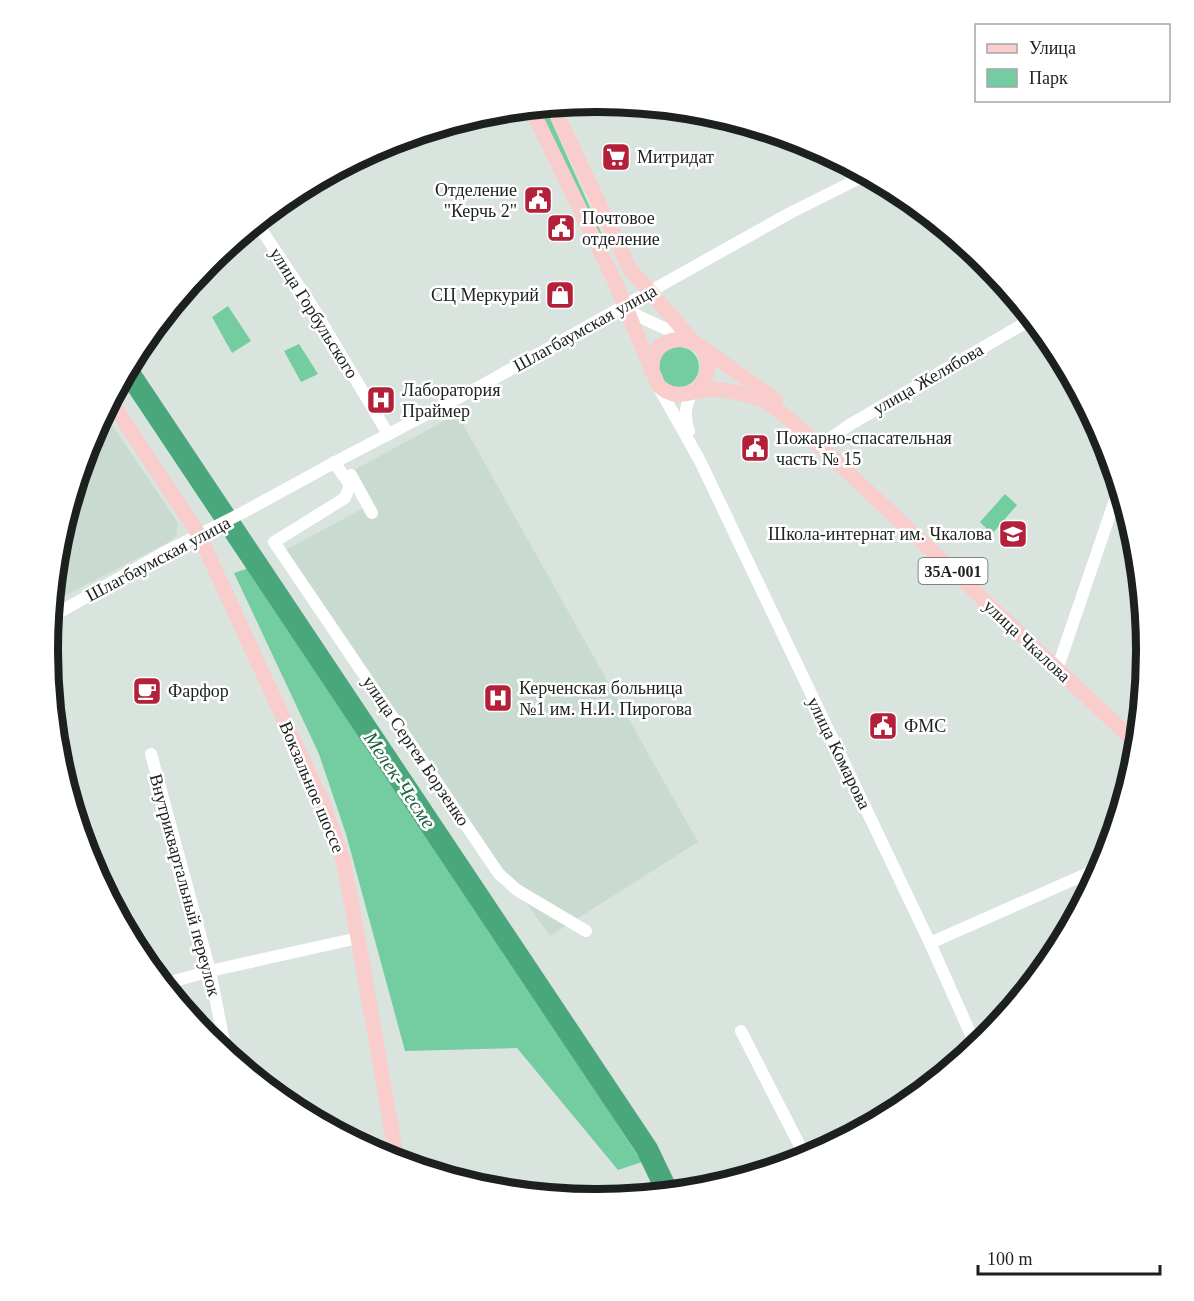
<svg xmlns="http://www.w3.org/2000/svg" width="1194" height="1301" font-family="'Times New Roman',serif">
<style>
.built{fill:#c9dad1}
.green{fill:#74cca1}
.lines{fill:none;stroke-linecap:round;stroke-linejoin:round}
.river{stroke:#4aa77c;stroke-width:22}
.minor{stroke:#fff;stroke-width:12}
.major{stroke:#facdcd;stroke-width:15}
.labels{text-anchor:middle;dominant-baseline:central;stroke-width:5;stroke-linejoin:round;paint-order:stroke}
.shield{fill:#fff;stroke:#606362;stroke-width:1.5}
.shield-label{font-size:16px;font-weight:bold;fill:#1c201e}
.poi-label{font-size:18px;fill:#1c201e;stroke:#fff;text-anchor:start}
.street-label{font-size:18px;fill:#1c201e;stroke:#fff}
.water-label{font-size:20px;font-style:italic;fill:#1c6143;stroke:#fff}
.rim{fill:none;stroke:#1c201e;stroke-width:8}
</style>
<rect width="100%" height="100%" fill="#dae4de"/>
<!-- built -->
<path class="built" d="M104 413 178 523 176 536 167 543 53 602 59 543 90 440Z
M457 414 698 842 550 936 276 555 373 503 354 470Z"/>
<!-- green -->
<path class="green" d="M545 107 608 248V251L532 108Z
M228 306 251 341 232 353 212 317Z
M299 344 318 374 301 382 284 351Z
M659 367a20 20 0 1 1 40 0a20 20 0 1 1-40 0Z
M1005 494 1017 505 992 534 980 522Z
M252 567 642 1162 618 1170 517 1048 405 1051 346 834 319 754 234 573Z"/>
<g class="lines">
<!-- river -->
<path class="river" d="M127 370 647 1149 668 1193"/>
<!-- minor -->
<path class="minor" d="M257 223 312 306 388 434
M627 307 638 316 688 339
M658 386 700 461 930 943 976 1046
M689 431C684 418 685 405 692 393
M825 442 851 424 1032 319
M334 462 350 485 345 498 274 542 499 874 517 890 586 931
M351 475 372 513
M51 617 165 552 242 513 341 459 479 387 790 213 866 175
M1060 661 1119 488
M151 754 210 971 226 1052
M930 943 1100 868
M164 984 210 971 358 938
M741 1031 806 1158"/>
<!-- major -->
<path class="major" d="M553 106 630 269 694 342 776 400
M531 108 616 284 658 385C677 404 693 388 715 389 731 391 749 394 765 401 779 408 805 434 819 445L1137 744
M652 372C652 366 652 358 655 353 662 339 681 337 694 342
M698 389C709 376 711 363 702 349
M111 401 199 535 324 806 343 860 358 938 397 1161"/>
</g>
<!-- icons -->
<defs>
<g id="supermarket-square" transform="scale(1.5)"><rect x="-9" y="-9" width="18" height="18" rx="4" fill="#b3203a" stroke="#fff"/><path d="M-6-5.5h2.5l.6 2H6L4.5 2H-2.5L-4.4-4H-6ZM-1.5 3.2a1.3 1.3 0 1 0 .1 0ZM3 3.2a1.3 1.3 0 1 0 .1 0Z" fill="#fff"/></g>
<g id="civic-square" transform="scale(1.5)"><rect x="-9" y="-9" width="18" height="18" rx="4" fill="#b3203a" stroke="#fff"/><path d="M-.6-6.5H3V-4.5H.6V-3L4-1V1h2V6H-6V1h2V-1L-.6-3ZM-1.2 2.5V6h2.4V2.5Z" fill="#fff"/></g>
<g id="shop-square" transform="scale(1.5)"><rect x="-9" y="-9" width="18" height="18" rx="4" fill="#b3203a" stroke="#fff"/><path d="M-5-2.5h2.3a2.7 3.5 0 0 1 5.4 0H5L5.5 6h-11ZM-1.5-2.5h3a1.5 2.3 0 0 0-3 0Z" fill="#fff"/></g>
<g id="hospital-square" transform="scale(1.5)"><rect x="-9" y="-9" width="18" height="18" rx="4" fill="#b3203a" stroke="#fff"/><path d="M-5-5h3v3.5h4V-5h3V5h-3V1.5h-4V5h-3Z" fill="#fff"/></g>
<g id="school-square" transform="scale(1.5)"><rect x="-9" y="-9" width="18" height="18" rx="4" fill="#b3203a" stroke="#fff"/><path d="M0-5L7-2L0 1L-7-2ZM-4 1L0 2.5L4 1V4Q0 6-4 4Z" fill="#fff"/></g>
<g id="cafe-square" transform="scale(1.5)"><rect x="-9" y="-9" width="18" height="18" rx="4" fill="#b3203a" stroke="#fff"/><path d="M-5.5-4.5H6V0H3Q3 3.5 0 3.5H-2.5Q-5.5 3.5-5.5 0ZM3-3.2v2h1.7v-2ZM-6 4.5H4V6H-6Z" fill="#fff"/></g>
</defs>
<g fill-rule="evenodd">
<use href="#supermarket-square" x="616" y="157"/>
<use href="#civic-square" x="538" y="200"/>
<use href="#civic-square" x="561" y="228"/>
<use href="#shop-square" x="560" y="295"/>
<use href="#hospital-square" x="381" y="400"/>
<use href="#civic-square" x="755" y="448"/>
<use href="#school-square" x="1013" y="534"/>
<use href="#cafe-square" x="147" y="691"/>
<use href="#hospital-square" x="498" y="698"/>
<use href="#civic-square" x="883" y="726"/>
</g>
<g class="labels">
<!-- shield labels -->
<rect class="shield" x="918.5" y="558" width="69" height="26" rx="4.5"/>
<g class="shield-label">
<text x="953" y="571">35А-001</text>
</g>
<!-- poi labels -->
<g class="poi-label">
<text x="637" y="157">Митридат</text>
<text x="517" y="190" text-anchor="end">Отделение<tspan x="517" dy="21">"Керчь 2"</tspan></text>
<text x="582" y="218">Почтовое<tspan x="582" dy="21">отделение</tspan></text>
<text x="539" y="295" text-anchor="end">СЦ Меркурий</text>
<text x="402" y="390">Лаборатория<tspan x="402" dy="21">Праймер</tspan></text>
<text x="776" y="438">Пожарно-спасательная<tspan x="776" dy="21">часть № 15</tspan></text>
<text x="992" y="534" text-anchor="end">Школа-интернат им. Чкалова</text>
<text x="519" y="688">Керченская больница<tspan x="519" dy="21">№1 им. Н.И. Пирогова</tspan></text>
<text x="168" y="691">Фарфор</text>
<text x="904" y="726">ФМС</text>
</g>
<!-- street labels -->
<g class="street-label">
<text transform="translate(314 313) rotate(58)">улица Горбульского</text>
<text transform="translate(585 328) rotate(-29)">Шлагбаумская улица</text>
<text transform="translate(928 379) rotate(-30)">улица Желябова</text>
<text transform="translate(158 559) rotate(-28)">Шлагбаумская улица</text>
<text transform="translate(1027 641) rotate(43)">улица Чкалова</text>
<text transform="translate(416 751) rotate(56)">улица Сергея Борзенко</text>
<text transform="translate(839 753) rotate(64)">улица Комарова</text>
<text transform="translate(312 787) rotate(67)">Вокзальное шоссе</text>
<text transform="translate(185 885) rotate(75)">Внутриквартальный переулок</text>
</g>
<!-- water labels -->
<g class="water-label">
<text transform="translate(400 780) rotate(56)">Мелек-Чесме</text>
</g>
</g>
<!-- crop -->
<path d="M0 0H1194V1301H0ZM596 112H598A538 538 0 0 1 1136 650V651A538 538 0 0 1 598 1189H596A538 538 0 0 1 58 651V650A538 538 0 0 1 596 112Z" fill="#fff" fill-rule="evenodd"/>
<path class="rim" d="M596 112H598A538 538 0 0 1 1136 650V651A538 538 0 0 1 598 1189H596A538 538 0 0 1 58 651V650A538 538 0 0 1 596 112Z"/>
<!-- legend -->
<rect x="975" y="24" width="195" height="78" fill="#ffffff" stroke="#a4a6a5" stroke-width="1.5"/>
<rect x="987" y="44" width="30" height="9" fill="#facdcd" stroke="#a4a6a5" stroke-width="1.5"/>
<text x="1029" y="54" font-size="18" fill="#1c201e">Улица</text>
<rect x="987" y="69" width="30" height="18" fill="#74cca1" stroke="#a4a6a5" stroke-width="1.5"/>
<text x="1029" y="84" font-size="18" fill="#1c201e">Парк</text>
<!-- scale -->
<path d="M978 1265v9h182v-9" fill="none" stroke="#1c201e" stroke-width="3"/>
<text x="987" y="1265" font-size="18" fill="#1c201e" stroke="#ffffff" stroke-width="4.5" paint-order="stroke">100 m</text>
</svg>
